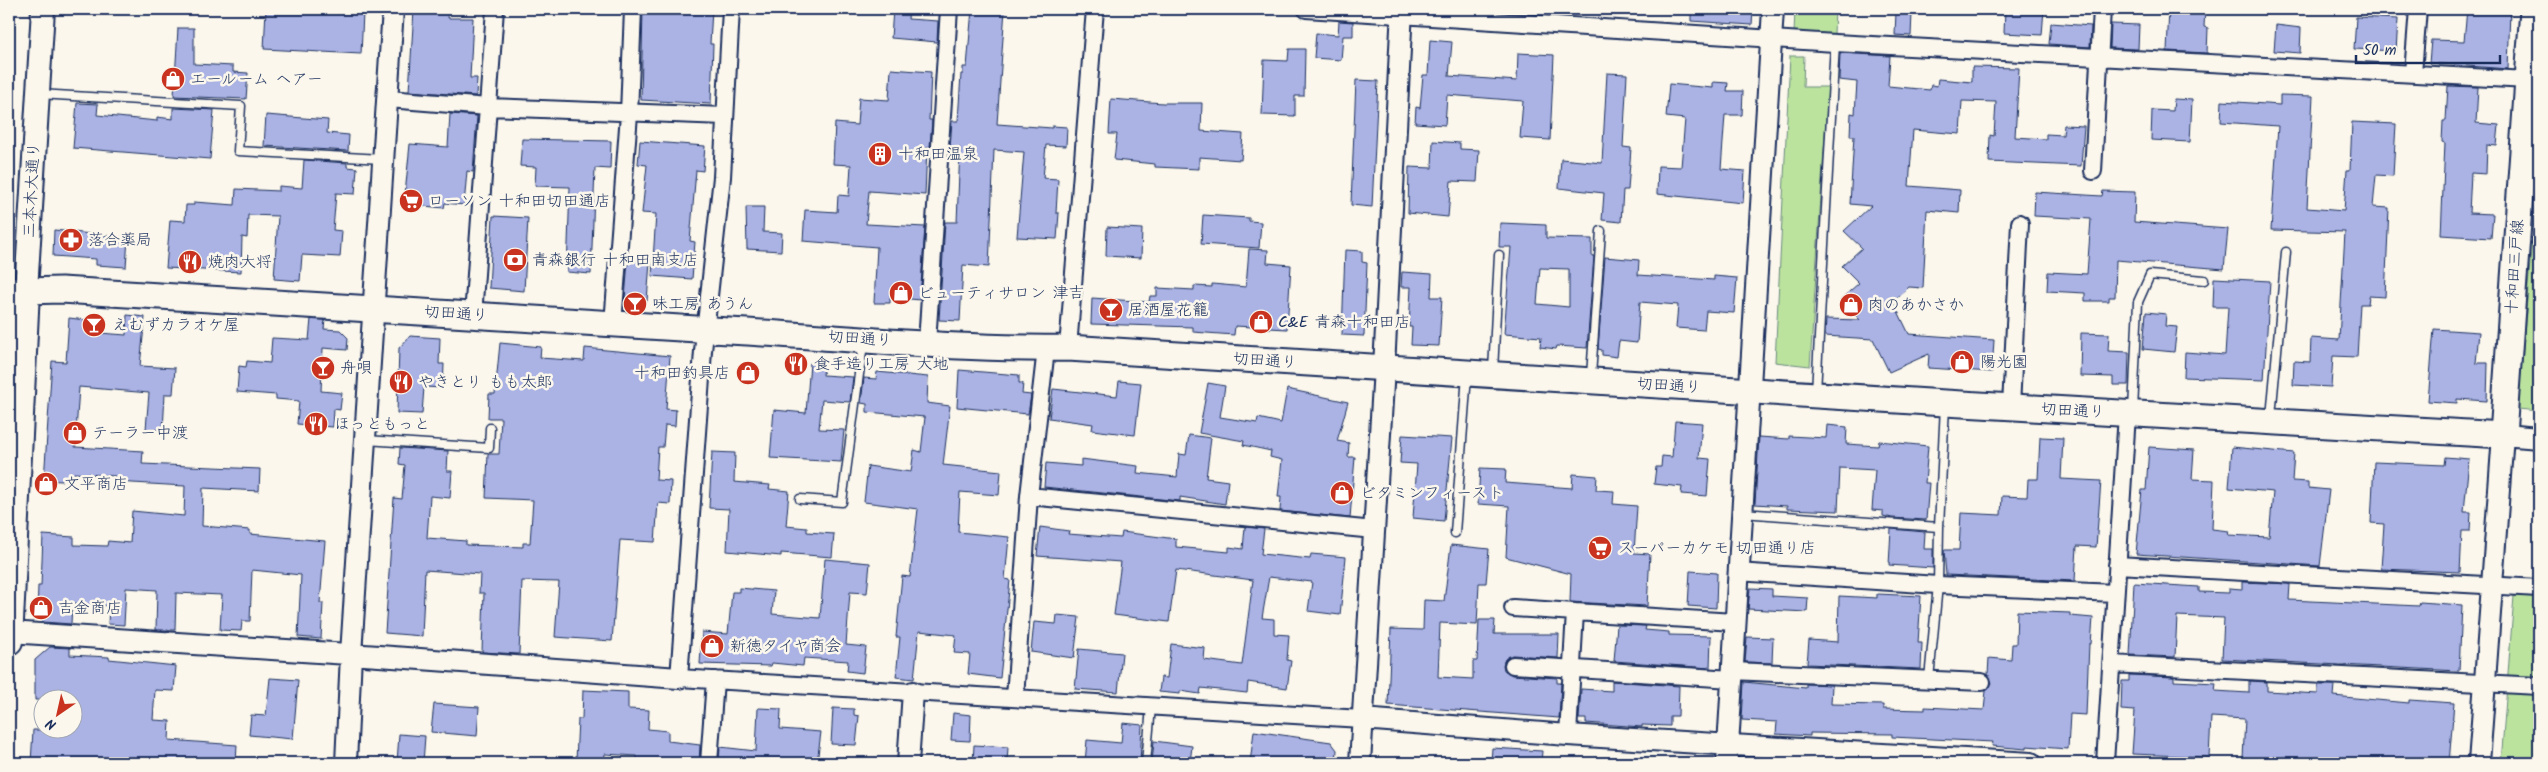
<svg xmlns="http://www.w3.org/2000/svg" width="2548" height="772" font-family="Kalam,'Klee One',sans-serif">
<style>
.green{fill:#bbe39e;stroke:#6b897e}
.building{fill:#abb3e4;stroke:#1b2f5e;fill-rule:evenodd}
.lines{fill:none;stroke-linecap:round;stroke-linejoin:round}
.service-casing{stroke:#1b2f5e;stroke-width:11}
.minor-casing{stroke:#1b2f5e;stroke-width:20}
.tertiary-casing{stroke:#1b2f5e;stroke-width:24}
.secondary-casing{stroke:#1b2f5e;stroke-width:26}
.primary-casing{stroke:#1b2f5e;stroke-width:29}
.trunk-casing{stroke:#1b2f5e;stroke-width:30}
.service{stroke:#fbf7ec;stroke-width:8}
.minor{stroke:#fbf7ec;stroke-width:16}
.tertiary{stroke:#fbf7ec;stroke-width:20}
.secondary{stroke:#fbf7ec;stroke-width:22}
.primary{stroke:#fbf7ec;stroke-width:25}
.trunk{stroke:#fbf7ec;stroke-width:26}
.labels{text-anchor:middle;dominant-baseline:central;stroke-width:5;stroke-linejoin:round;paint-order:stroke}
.poi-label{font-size:16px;fill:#1b2f5e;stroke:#fbf7ec;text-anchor:start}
.street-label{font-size:16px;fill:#1b2f5e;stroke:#fbf7ec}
</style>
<rect width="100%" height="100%" fill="#fbf7ec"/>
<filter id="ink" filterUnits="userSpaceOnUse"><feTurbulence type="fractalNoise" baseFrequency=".02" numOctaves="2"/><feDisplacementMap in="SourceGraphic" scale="10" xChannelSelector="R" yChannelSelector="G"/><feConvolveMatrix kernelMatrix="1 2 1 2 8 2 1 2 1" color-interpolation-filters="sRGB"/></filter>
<g filter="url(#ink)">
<!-- green -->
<path class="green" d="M1795 9H1835L1834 34H1794Z
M1790 56H1804L1803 87H1828L1810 366 1775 362Z
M2539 153V411L2518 409Z
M2514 596 2539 597V763H2501Z"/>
<!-- building -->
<path class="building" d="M266 9H313L363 13 361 54 264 49Z
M414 9H449L448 18H473L470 78H477L476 96 409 91Z
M643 9H712L710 44H713L711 104 641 100Z
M893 9H909L908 19 938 21 937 42 891 38Z
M972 9H1005L997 124 1052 128V126L1067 127 1066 146 1046 145 1043 178 1058 179 1056 213H1059L1057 239 1017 237 1024 152 994 150 989 267 963 265 960 321 939 320 945 222H957L960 148H950L952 121H958L961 74H963V67H967Z
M1691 9H1753L1752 25 1691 21Z
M2005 9H2044L2042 35 2004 33Z
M2169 9H2205L2204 27 2208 28 2207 53 2167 51Z
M2467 9H2510L2508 69 2429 63 2431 40 2464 41Z
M1896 12 1912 13 1911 36 1895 35Z
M2356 17 2398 19 2396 51 2354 49Z
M1339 21 1353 22V36H1343L1341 60 1314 58 1316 33 1338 35Z
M2051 23 2091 26 2090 47 2049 44Z
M2111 24 2139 25 2138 49 2110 48Z
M2276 25 2301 28 2300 53 2274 51Z
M178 28H194V64L233 66V72L248 73 246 99 174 96Z
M1430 40 1452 42 1449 76 1517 81 1518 53 1554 55 1550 140 1520 138 1523 101 1447 95 1445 125 1415 123 1416 107 1420 108 1423 75H1428Z
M1289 49H1305L1304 96H1295V116L1262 115 1264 60 1288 61Z
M1840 53 1890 56 1888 86 1930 90 1931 85 1937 86 1938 79 1972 82V67L2019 68 2015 137 2046 139V134L2063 135 2064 125 2084 126 2081 166 1989 162 1990 135 1994 136 1996 102 1962 101 1960 134 1913 130 1909 186 1960 190 1959 213 1927 210 1923 288 1909 287 1893 301 1909 334 1994 340 1992 372 1928 368 1929 354 1889 372 1873 339 1825 336 1826 319 1860 320 1841 299 1859 283 1842 266 1862 248 1844 231 1871 206 1850 204 1854 136H1850L1851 113 1855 114 1857 82 1839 80Z
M891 69 931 72 929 120H932L930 147H927L925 195 869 191 866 224 925 227 920 300 890 297V303H874L877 247 803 241 805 210 837 212 838 195 849 196 851 165 833 164 835 123 857 125 859 98 889 100Z
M1607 73 1627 74 1623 147 1631 148 1628 190H1623L1621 222 1602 220 1604 193 1559 188 1561 159 1602 163Z
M1356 80 1378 81 1372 207 1351 205Z
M1713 82 1728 83 1727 91H1743L1742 115H1725L1721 169 1745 171 1743 203 1657 194 1658 166 1681 167 1685 119 1666 117 1669 84 1713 88Z
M2448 86 2478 87 2476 123 2499 125 2497 146 2487 145 2486 174 2471 173 2469 213 2493 214 2491 238 2441 235 2445 143 2442 142 2443 121H2446Z
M2280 95 2313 96 2307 208 2344 211 2347 170H2350L2352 122 2396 124 2393 176 2376 175 2373 207 2389 208 2385 297 2369 296 2368 304H2360L2357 357 2333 356 2331 387 2293 385 2294 361 2310 362 2311 338 2339 340 2345 232 2271 230 2278 126 2221 122 2222 101 2280 105Z
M1111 99 1163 103H1202L1201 131 1243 134 1241 160 1199 157V169L1155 167V164L1114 160 1117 134H1109Z
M2174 99 2192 100 2190 142 2151 140 2152 110 2173 111Z
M77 103 98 104 97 115 157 121V117L173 119V108L214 110 210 159 73 148Z
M450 114 477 116 473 172 467 171 464 205 445 203 444 208 404 204 410 144 448 147Z
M266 115 328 120 327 133 349 135 348 151 264 146Z
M522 139 611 141 610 169 595 168 591 274 567 272 570 187 535 186 536 167 520 166Z
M640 141 705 146 703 171 696 170 690 241 695 242 692 279 652 276 656 214 642 213 647 165 638 164Z
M1433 141 1460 143V149L1479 150 1477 182 1451 181 1448 217 1408 213 1409 167 1432 168Z
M304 160 347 163V167L357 168 355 194 336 193 333 230 342 231 340 257 302 255 300 281 274 279 278 216 248 215 247 238 242 237 241 272 166 268 170 220 185 221 186 205H194V202L235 205 236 189 279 191V186L302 188Z
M2103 191 2135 192 2134 222 2228 229 2224 269 2116 260 2115 297H2109V301H2085V293L2047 291 2048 272 2087 274 2091 219 2034 216 2035 192 2102 196Z
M746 207H764L763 232 782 233 781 251 747 249Z
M1203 215 1249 218V221L1261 222 1259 248 1201 244Z
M493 216 528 218 524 291 489 288Z
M1500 223 1546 225V238L1592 239V256H1594L1587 348 1557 346 1556 349 1540 347 1541 337 1504 334 1511 247H1499ZM1540 268 1569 269V307L1537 304Z
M1107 227 1142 229 1141 258 1106 256Z
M54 230 128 238 126 267 96 265V259L53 256Z
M1249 249 1268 250 1267 263 1291 265 1287 329 1235 326 1234 335 1193 332V327L1091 324 1092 298 1149 302 1150 296H1157V288L1194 290V286L1212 287V284L1246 287Z
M1345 250 1362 251V262L1367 263 1364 336 1342 335Z
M1605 257 1639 260 1638 275 1714 280V276L1737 278 1734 313 1706 311 1704 330 1676 328 1678 305 1640 302 1637 343 1619 341 1617 357 1602 355V350L1598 349Z
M628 260 650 262 647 301 625 299Z
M1402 272 1432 274 1431 297H1442L1439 346 1411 345 1412 327H1409L1411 287H1401Z
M2214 278 2270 281 2264 380 2184 377 2185 352 2225 355 2228 307H2213Z
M2146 312 2166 314 2165 326 2177 327 2174 352 2143 349Z
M127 315 145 317 140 366 175 368 173 394H165L163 430 146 429 149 393 79 387 75 447 143 451 142 464 260 469 259 491 203 488 202 526 250 530V534L325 541 320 603H323L321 639 298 637 301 575 252 570 250 621H242L241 631 220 630 222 595 176 593 175 630H156L157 590 126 588 124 625 108 624 109 606 72 603 71 624 43 622 37 615 38 586H41L43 535 74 537V545L107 546 108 541 130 543 132 511 184 516 185 486 115 482V476L74 473 73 478H63L62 481 44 480 52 361 66 362 69 318 86 320V332L126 335Z
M311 319 325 320 324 329 340 330 348 338 347 350 323 348 321 391 342 393 340 410 334 409 333 427 297 424 299 401 276 399V395L237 392 239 366 246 367 247 361 270 363 272 338 309 340Z
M2434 329 2479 332 2476 363H2488L2487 401 2457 399V403L2428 401Z
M2081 333 2109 334 2108 351 2129 352 2128 385H2113V377L2080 376Z
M410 336 440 338 439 364H444L443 388 424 387 422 414 397 413 399 348Z
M500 343 541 347 540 358 584 361 585 348 670 356 666 409 676 410 675 426 665 425 663 447H658L656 480 671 481 670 504 658 503 655 542 620 540 612 641 555 637 559 582 522 581 519 654 482 652 484 593H479L480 574 425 570 422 636 385 633 394 498 402 499 405 465 399 464 400 448 448 451 447 471H452L450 498 430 496 427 538 466 541V545L523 547V543H530L533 500 486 498 488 454H499L501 418H488L489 394H495Z
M810 363 824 364 823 375 853 377 850 402 822 400 819 429 844 430 841 462 770 458 774 410 806 413Z
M959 370 1019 375V383H1023L1022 394 1031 395 1028 414 957 407Z
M877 372 928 377 927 403 950 406 943 465 1001 471 999 495 960 492 958 532 1009 537 1005 579 1010 580 1000 678 968 674 970 654 954 653 956 635 919 631 914 679 896 677 900 637H896L902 576 910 577 918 509 864 502 868 466 911 472 914 450 921 452 925 417 867 412V404L861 403 864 378 876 379Z
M1119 381 1141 383 1135 435 1092 430 1093 424 1049 418 1053 389 1117 396Z
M1208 383 1225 386 1220 417 1257 423 1258 418 1281 423 1287 389 1348 402 1337 441 1349 443 1348 457H1355L1350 518 1280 511 1281 497H1278L1282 460 1270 457 1271 451 1243 445 1244 441 1199 433Z
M1675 421 1702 423 1699 458 1710 459 1707 496 1681 494 1682 487 1654 484 1656 467H1661L1662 456 1672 457Z
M1827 425 1847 427 1846 444 1878 446 1879 441 1928 446 1925 483H1929L1926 520 1892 518 1883 516V511L1872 510 1875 470 1840 468 1838 511 1787 509V506L1755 504 1759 437 1789 439V436L1826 438Z
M1189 435 1211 438 1206 478 1228 481 1225 504 1180 497V501L1044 487 1046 463 1081 466V459L1138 466 1137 473 1177 477 1179 454 1186 455Z
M1402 435 1452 438 1444 521 1413 518 1417 464 1400 463Z
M2040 437 2063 438 2061 479 2101 481 2096 547 2077 546 2075 581 1946 575 1944 550H1959L1961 513 2001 515 2002 496 2027 497 2028 479H2038Z
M2149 447 2194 450 2192 479 2214 480 2212 529 2229 531 2228 535 2269 537 2273 492 2229 488 2232 447 2294 453 2292 481 2308 482V488L2329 490 2320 566 2136 554 2142 490H2146Z
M712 452 735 453 734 482 770 485 769 489 789 491 786 526 807 528V532L834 534 832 557 781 553V556L727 551 729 509 709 508Z
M2445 457 2469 459 2464 512H2471L2470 531H2462L2460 572 2381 569 2384 524 2371 523 2374 462 2444 465Z
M1480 468 1506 469 1505 483 1572 488 1573 474 1597 476 1596 490 1614 491 1613 504 1637 506 1634 553 1650 554 1647 606 1570 602 1571 574 1506 557 1509 506 1478 504Z
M1040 527 1069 531 1068 534 1121 538 1122 532 1176 539V547L1229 552V547L1243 549 1245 527 1264 529 1261 554 1310 559 1311 554 1346 557 1340 615 1308 611 1312 582 1269 577 1262 618 1274 619V634L1289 635 1287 660 1291 661 1287 688 1248 682 1247 693 1201 688 1200 694 1180 691V694L1159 692 1161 677 1167 678 1171 644 1205 648 1204 660 1242 665 1253 580 1176 570 1169 622 1114 615 1121 562 1037 556Z
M1891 529 1925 532 1924 549H1933V568L1889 565Z
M1451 545 1489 549 1486 583H1479L1477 625 1440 623 1438 677 1473 679V661H1477L1479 620H1495L1494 634H1559L1558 658 1513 655 1505 659 1503 665 1504 670 1512 675 1557 678V683H1561L1559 718 1388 705 1391 629 1423 630 1424 600 1444 601Z
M825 559 870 563 867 593 850 592 846 645 866 647 863 673 847 671 848 661 804 658 803 666 772 663 771 666 700 664 702 632 728 634 732 592H739V588L774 591 772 614 820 618Z
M1690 571 1717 573 1716 608 1688 606Z
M2242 582 2290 584 2289 600 2419 606 2420 602 2462 605 2459 671 2222 659 2224 618 2177 616 2175 657 2130 655 2134 583 2199 587V592L2229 593V588L2242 589Z
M1750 588 1772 589V596L1808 598 1807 612 1748 609Z
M1877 594 1921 596 1918 643H1922L1921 669 1807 664 1809 640 1838 642 1839 596 1877 598Z
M2017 611 2070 613V616L2093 618 2091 644H2089L2086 715 2070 714 2068 749 2026 746V749L1992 746 1993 742 1892 737V734L1810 733V736L1776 734 1777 722 1742 720 1744 682 1806 688V684L1832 685 1831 704 1883 705V709L1925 710V707L1984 710 1986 691 1992 683 1988 674 1989 658 2011 660 2012 644H2016Z
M1057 615 1079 617 1074 658 1031 652 1034 622 1056 624Z
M1617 625 1646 626 1645 630 1669 632V635L1711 636 1710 668 1614 661Z
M1747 637 1773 638 1772 663 1745 662Z
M50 647 70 648V655L109 657V659L176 666 174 691 155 690 153 720 170 721 169 740 237 745 236 763H31L33 730H72V700H35V660Z
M1079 649 1122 653 1118 692 1075 689Z
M2129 675 2174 677V681L2216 683 2215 691 2249 693V681L2267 682V691L2318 694V685H2334L2333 696 2409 703V700L2454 703 2449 763H2319V760L2282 757V760L2243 758 2245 719 2211 717 2209 757 2132 754 2135 711 2121 710 2122 681H2129Z
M270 678 298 680 293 739 249 735 251 715 266 716Z
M1612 681 1679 686 1678 716H1670V726L1642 725V727L1586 723V719H1579L1581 689 1612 691Z
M583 690 628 692V709L649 710 648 729 668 731V741L700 745 699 763H637V756L605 754 604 762 576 761 578 719H582Z
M434 704 479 707 477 736 431 732Z
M758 708 781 709 780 729 821 732 817 763H719L720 747 756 751Z
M833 708 854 709V715L859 716 856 745 831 744Z
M953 713 971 715 970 741 951 740Z
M1123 723 1142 725 1140 763H1085L1087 740 1121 743Z
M1254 731 1331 742 1337 750 1336 763H1250Z
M399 734 425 736 423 763H397Z
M1154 741 1192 746 1190 763H1152Z
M974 745 1008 747 1007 763H973Z
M1492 748 1542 751 1541 763H1491Z"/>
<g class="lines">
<!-- service casing -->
<g class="service-casing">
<path id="service" d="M39 94 241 106 238 151 382 159
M1493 371 1499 255
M1591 376 1601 231
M1816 392 1835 43
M2133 411 2138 302 2150 275 2204 280
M2271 417 2286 252
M366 440 489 448 490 428
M800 499 842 502 863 344
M1742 513 1939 527 1938 585 1929 679
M1939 527 1945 406
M1455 533 1467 375
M1146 763 1151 707"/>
</g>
<!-- minor casing -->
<g class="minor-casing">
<path id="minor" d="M731 9 722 177 703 351 679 678 1362 719
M1306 9 1835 43 2528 80
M2413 73 2418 9
M388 99 488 107 725 116
M2093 171 2102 9
M473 316 495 9
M613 324 629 114 633 9
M927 343 949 9
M1068 348 1095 9
M2011 407 2020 223
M1029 496 1374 530
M2117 565 2539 588
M1737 572 1938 585 2115 593
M1513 608 1575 612
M2111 664 2539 686
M1513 665 1732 679
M1732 671 1982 682
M1015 698 1029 496 1046 349
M1568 735 1575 612 1734 622
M709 763 715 680
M2105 763 2127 414"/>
</g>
<!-- tertiary casing -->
<g class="tertiary-casing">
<path id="tertiary" d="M9 632 379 656 679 678
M1362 719 1568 735 2031 763
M346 763 351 654 393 9
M908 763 913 692
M1360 763 1384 368 1402 9
M1727 763 1773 9
M2479 763 2503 435 2539 438"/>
</g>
<!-- secondary casing -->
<g class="secondary-casing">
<path id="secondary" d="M26 291 43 9"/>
</g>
<!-- primary casing -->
<g class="primary-casing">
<path id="primary" d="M26 291 61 290C284 303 507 317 729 331 842 337 955 350 1068 348L1945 403 2503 435 2533 9"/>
</g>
<!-- trunk casing -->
<g class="trunk-casing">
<path id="trunk" d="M9 290 26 291 9 641"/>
</g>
<!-- service -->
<use href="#service" class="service"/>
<!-- minor -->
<use href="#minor" class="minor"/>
<!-- tertiary -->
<use href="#tertiary" class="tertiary"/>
<!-- secondary -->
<use href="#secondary" class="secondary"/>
<!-- primary -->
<use href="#primary" class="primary"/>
<!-- trunk -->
<use href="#trunk" class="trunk"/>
</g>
</g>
<!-- icons -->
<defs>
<g id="shop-disc" transform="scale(1.25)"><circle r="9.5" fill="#c8321e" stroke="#fbf7ec"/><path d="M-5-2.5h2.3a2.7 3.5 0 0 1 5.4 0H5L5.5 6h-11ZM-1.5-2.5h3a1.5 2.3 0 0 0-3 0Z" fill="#fff"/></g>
<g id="building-disc" transform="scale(1.25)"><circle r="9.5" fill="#c8321e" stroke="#fbf7ec"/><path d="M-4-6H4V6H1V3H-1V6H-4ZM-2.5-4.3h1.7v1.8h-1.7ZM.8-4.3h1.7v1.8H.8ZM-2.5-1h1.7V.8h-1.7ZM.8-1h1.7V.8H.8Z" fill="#fff"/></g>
<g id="supermarket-disc" transform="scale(1.25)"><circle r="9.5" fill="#c8321e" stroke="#fbf7ec"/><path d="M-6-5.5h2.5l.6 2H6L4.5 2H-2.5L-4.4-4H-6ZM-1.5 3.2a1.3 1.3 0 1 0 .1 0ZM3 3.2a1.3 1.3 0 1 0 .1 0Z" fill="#fff"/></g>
<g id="pharmacy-disc" transform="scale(1.25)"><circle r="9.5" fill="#c8321e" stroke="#fbf7ec"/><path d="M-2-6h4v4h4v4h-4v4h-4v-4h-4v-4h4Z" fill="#fff"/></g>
<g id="bank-disc" transform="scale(1.25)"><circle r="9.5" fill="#c8321e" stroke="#fbf7ec"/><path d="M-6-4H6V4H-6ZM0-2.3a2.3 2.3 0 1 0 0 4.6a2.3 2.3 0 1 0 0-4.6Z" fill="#fff"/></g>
<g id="restaurant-disc" transform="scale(1.25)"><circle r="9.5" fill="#c8321e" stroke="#fbf7ec"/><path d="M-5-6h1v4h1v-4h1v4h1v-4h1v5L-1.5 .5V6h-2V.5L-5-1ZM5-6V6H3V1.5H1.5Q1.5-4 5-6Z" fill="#fff"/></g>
<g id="bar-disc" transform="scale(1.25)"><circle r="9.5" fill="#c8321e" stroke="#fbf7ec"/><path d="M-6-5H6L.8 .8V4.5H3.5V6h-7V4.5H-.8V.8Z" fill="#fff"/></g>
</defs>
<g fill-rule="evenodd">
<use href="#shop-disc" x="173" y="79"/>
<use href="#building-disc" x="880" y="154"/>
<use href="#supermarket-disc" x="411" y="201"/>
<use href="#pharmacy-disc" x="71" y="240"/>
<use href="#bank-disc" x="515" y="260"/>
<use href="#restaurant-disc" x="190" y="262"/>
<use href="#shop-disc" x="901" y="293"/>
<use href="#bar-disc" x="635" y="304"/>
<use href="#shop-disc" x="1851" y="305"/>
<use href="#bar-disc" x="1111" y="310"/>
<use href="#shop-disc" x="1261" y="322"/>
<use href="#bar-disc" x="94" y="325"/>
<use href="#shop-disc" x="1962" y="362"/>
<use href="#restaurant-disc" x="796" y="364"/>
<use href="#bar-disc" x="323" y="368"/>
<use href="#shop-disc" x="748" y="373"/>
<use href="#restaurant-disc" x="401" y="382"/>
<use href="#restaurant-disc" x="316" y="424"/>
<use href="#shop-disc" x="75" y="433"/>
<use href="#shop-disc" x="46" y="484"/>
<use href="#shop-disc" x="1342" y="493"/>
<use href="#supermarket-disc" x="1600" y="548"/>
<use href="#shop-disc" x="41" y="608"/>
<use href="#shop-disc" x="712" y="646"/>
</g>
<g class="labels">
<!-- poi labels -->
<g class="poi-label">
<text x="190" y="79">エールーム ヘアー</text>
<text x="898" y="154">十和田温泉</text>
<text x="428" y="201">ローソン 十和田切田通店</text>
<text x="88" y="240">落合薬局</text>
<text x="532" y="260">青森銀行 十和田南支店</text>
<text x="208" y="262">焼肉大将</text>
<text x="918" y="293">ビューティサロン 津吉</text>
<text x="652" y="304">味工房 あうん</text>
<text x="1868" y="305">肉のあかさか</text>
<text x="1128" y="310">居酒屋花籠</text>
<text x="1278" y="322">C&amp;E 青森十和田店</text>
<text x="112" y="325">えむずカラオケ屋</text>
<text x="1980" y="362">陽光園</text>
<text x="814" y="364">食手造り工房 大地</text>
<text x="340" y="368">舟唄</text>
<text x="730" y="373" text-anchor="end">十和田釣具店</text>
<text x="418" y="382">やきとり もも太郎</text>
<text x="334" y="424">ほっともっと</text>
<text x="92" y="433">テーラー中渡</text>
<text x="64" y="484">文平商店</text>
<text x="1360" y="493">ビタミンフィースト</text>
<text x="1618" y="548">スーパーカケモ 切田通り店</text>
<text x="58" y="608">吉金商店</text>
<text x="730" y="646">新徳タイヤ商会</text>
</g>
<!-- street labels -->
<g class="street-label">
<text transform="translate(32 190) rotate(-87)">三本木大通り</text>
<text transform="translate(2515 267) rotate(-86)">十和田三戸線</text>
<text transform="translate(456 314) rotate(4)">切田通り</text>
<text transform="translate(860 339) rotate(4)">切田通り</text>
<text transform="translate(1265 361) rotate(4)">切田通り</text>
<text transform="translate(1669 386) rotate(4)">切田通り</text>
<text transform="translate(2073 411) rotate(3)">切田通り</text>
</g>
</g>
<!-- margin -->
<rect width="2548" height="772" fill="none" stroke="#fbf7ec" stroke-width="30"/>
<rect x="15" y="15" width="2518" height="742" fill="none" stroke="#1b2f5e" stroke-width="2" filter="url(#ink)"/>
<!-- north arrow -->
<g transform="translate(58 714) rotate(214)"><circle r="24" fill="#fbf7ec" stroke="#a1a7b3"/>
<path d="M0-4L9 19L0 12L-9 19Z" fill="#c8321e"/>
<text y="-8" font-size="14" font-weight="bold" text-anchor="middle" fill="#1b2f5e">N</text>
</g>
<!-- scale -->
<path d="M2356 55v8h144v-8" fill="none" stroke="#1b2f5e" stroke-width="2.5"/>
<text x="2363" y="55" font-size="15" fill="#1b2f5e" stroke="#fbf7ec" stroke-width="4" paint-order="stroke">50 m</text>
</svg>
